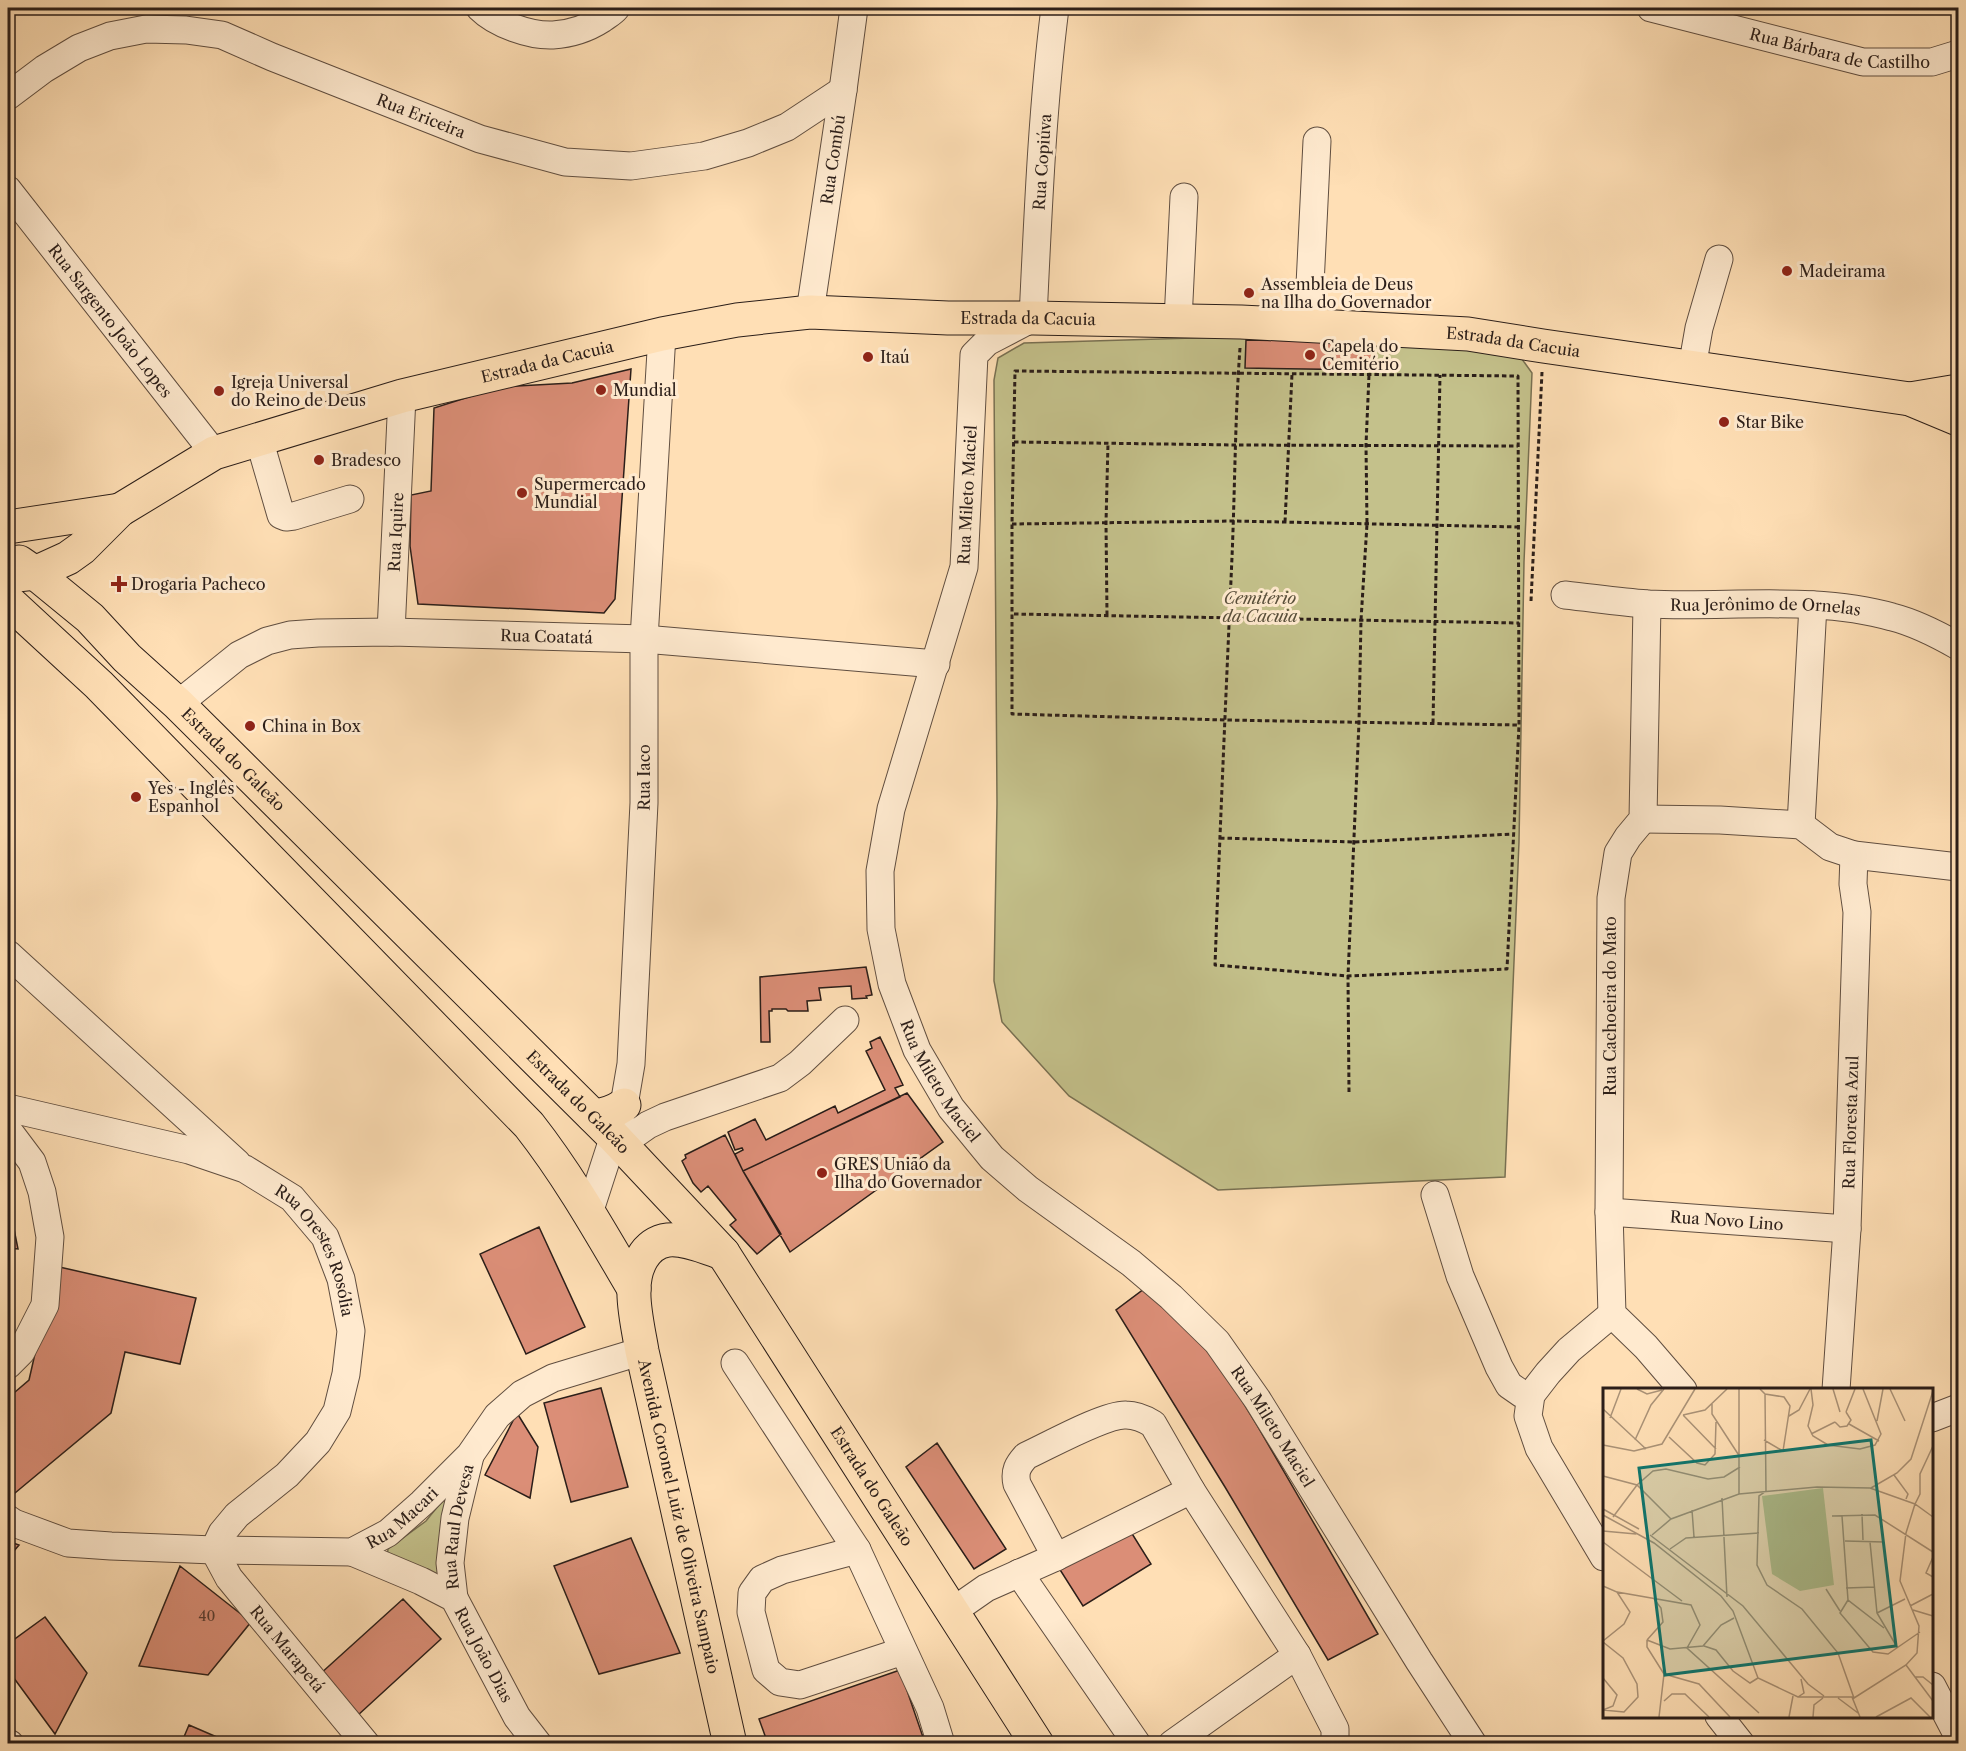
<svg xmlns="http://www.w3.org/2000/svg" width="1966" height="1751" font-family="'Libre Caslon Text',serif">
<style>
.green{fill:#c4c18b;stroke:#787052;stroke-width:1.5}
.building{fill:#db8e77;stroke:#2b1e19;stroke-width:1.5}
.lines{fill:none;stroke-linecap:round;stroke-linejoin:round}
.minor-casing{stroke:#604e40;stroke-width:29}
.major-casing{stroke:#2b1e19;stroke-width:35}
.path{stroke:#2b1e19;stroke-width:3;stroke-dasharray:4.5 3;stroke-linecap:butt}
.minor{stroke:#ffeacf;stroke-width:27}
.major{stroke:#ffdfb5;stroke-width:33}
.poi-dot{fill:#8f2418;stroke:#ffeacf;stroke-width:2}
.labels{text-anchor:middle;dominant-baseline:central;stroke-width:6;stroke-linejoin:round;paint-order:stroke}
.number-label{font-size:14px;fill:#573a30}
.street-label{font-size:16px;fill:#2b1e19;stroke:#ffeacf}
.poi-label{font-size:16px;fill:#2b1e19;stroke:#ffeacf;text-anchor:start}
.park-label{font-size:16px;font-style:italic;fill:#594f3b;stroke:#ffeacf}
.inset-road{fill:none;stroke:#aa9277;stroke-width:1.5}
.view{fill:#0f766e;fill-opacity:0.15;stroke:#0f766e;stroke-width:3}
.inset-edge{fill:none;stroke:#2b1e19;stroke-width:3}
</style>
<rect width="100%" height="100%" fill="#ffdfb5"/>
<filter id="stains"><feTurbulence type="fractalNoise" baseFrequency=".00333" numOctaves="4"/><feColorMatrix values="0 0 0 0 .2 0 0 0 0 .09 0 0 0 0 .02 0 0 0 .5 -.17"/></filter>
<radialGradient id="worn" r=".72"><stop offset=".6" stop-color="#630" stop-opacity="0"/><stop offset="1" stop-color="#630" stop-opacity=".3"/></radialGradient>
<!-- green -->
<path class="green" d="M1227 337 1514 348 1532 373 1524 562 1519 842 1505 1177 1218 1190 1069 1096 1002 1022 994 981 997 803 994 380 998 358 1024 343Z
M451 1490 442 1572 431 1577 387 1559 388 1549 426 1521Z"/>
<!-- building -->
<path class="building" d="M1246 340 1375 342V370L1245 368Z
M631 369 615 599 604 613 418 604 410 546 411 495 431 491 434 408 500 387 572 383Z
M866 967 872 995 866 996 867 998 852 999 851 986 819 988 821 1000 807 1001 808 1011H788L786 1009H772V1011H769L770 1042H761L760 977Z
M880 1037 903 1085 895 1088 900 1097 743 1171 735 1154 743 1150 742 1148 735 1150 728 1132 755 1119 766 1140 835 1106 838 1113 885 1090 866 1051 872 1048 870 1042Z
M907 1093 943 1142 790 1252 743 1171Z
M725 1135 743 1171 781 1234 757 1254 730 1225 736 1220 708 1186 701 1192 693 1183 682 1161 686 1158 685 1155Z
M8 1199 18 1249 8 1248Z
M539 1227 585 1327 526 1354 480 1254Z
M55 1266 196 1298 180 1364 125 1352 111 1413 9 1498 8 1398 29 1380Z
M1144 1289 1200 1332 1257 1425 1378 1634 1328 1660 1225 1487 1116 1310Z
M601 1388 628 1487 571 1502 544 1403Z
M517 1413 538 1447 530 1498 485 1475Z
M937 1443 1006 1549 974 1569 906 1467Z
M1126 1524 1151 1564 1083 1606 1057 1565Z
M631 1538 680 1653 599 1674 554 1566Z
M8 1541 19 1545 8 1558Z
M180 1566 251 1622 208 1675 139 1666Z
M403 1599 441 1639 357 1716 319 1675Z
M45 1617 87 1673 55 1734 8 1670V1644Z
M900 1670 925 1743 768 1744 759 1719Z
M189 1725 233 1744H181Z"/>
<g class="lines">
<!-- minor casing -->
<g class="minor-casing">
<g id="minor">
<path d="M480 8C496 24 530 36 553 35 570 34 588 28 602 19 607 15 612 13 616 8"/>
<path id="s1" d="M1055 8C1042 110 1038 214 1033 318L987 342 974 355 964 567 891 809 880 871 881 929 892 984 917 1050 951 1108 992 1158 1028 1189 1131 1263 1171 1297 1217 1342 1257 1399 1419 1661 1473 1744"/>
<path id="s2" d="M1651 8 1863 62H1932L1958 54"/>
<path id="s3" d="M8 96 44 69 79 48 110 36 146 29 186 30 222 35 272 57 480 139 565 162 631 166 704 156 748 143 787 127 843 90"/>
<path id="s4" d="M8 190 214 453"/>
<path id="s5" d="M810 312 843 90 854 8"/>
<path d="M1178 321 1184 197"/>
<path d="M1308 326 1317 141"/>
<path d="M1692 368 1699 328 1719 259"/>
<path d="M259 439 281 515 286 517 294 516 350 499"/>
<path id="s6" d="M1565 595C1593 598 1620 602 1647 604 1726 608 1816 595 1892 617 1916 623 1937 634 1958 646"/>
<path d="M1647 604 1643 819 1628 837 1618 853 1611 898 1609 1212 1612 1314 1646 1347 1683 1390"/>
<path id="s7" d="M391 632 402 396"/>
<path id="s8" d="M178 704 239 655 267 641 290 635 318 633 391 632 644 639 936 664"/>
<path d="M1643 819 1720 820 1801 825 1830 847 1854 855 1958 867"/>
<path d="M1801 825 1813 605"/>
<path d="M8 954 237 1163"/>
<path id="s9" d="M8 1108 189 1150 245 1169 292 1198 325 1237 341 1279 351 1331 346 1374 337 1411 318 1442 287 1475 237 1515 222 1533 214 1550 229 1578 366 1744"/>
<path d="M8 1130 32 1162 42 1192 50 1237 45 1305 21 1352 8 1365"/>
<path d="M621 1144 648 1125 665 1117 780 1078 800 1063 845 1020"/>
<path d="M1435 1195 1460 1276 1499 1367 1509 1385 1522 1394 1531 1395"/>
<path id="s10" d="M1609 1212 1847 1229"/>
<path id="s11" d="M589 1213 624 1105 631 1064 644 803V639L662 334"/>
<path d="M735 1363 857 1550 930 1708 941 1744"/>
<path id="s12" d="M1836 1390 1847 1229 1857 912 1853 884 1854 855"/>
<path d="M1932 1418 1958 1408"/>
<path id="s13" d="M8 1519 14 1523 68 1543 111 1546 214 1550 352 1552 388 1533 422 1503 470 1455 497 1416 522 1394 553 1378 642 1351"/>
<path d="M857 1550 782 1570 762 1579 752 1593 751 1612 766 1670 780 1682 800 1685 903 1651"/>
<path id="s14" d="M352 1552 421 1581 454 1598 517 1717 538 1744"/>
<path d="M1056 1557 1017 1484C1014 1471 1018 1465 1026 1456 1048 1446 1105 1414 1126 1415 1136 1415 1145 1419 1153 1424L1191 1490 1297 1655 1335 1729V1744"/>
<path d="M1604 1557 1539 1448 1528 1416 1531 1395 1548 1373 1569 1350 1612 1314"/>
<path d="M1019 1573 1137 1744"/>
<path id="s15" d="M454 1598 450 1563 455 1518 470 1456"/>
<path d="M953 1611 986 1588 1056 1557 1191 1490"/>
<path d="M1932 1686 1958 1736"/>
<path d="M1719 1716 1741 1744"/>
<path d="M8 1743 10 1744"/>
<path d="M1172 1744 1297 1655"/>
</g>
</g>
<!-- major casing -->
<g class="major-casing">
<g id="major">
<path d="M1910 399 1958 391"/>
<path d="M8 527 120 510"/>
<path id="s16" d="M19 562 35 573 90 618 127 658 178 704 613 1136 723 1253 1037 1744"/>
<path id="s17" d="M8 576 35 573 68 558 82 548 120 510 214 453 402 396 662 334 737 320 810 312 948 318H1033L1241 322 1468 334 1543 346 1910 399 1958 419"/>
<path d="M8 601 99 685 529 1125C569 1176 601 1233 634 1289"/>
<path d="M593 1116C605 1115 614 1112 624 1105"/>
<path id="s18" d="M723 1253C706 1248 686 1238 668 1240 644 1243 634 1269 634 1290 633 1307 639 1333 642 1351L730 1744"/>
</g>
</g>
<!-- path -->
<path class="path" d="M1240 348C1235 417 1235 487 1232 557 1226 693 1220 829 1215 965L1348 976 1507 969 1519 725 1518 376 1015 371 1012 524V714L1225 720 1519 725
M1014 442 1237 445 1518 446
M1285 522 1292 374
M1012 524 1233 521 1519 527
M1531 601 1542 372
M1014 614 1519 623
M1107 615 1106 523 1108 443
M1433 723 1440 375
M1220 838 1353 842 1514 834
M1349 1092 1348 976 1359 722 1361 620 1367 524 1366 445 1369 375"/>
<!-- minor -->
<use href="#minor" class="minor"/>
<!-- major -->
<use href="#major" class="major"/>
</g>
<!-- markers -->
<g class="poi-dot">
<circle cx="1787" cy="271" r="6"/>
<circle cx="1249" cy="293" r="6"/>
<circle cx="1310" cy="355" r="6"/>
<circle cx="868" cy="357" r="6"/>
<circle cx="601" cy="390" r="6"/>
<circle cx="219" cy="391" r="6"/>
<circle cx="1724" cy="422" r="6"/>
<circle cx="319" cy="460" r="6"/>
<circle cx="522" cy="493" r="6"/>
<path d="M116 575h6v6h6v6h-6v6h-6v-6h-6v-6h6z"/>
<circle cx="250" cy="726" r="6"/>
<circle cx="136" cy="797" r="6"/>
<circle cx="822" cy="1173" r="6"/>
</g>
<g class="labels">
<!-- number labels -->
<g class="number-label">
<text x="207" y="1616">40</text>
</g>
<!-- street labels -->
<g class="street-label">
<text stroke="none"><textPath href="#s2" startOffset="194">Rua Bárbara de Castilho</textPath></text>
<text stroke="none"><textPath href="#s3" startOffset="447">Rua Ericeira</textPath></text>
<text stroke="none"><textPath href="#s5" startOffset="154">Rua Combú</textPath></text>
<text transform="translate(1042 162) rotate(-86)">Rua Copiúva</text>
<text stroke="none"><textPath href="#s17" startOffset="1076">Estrada da Cacuia</textPath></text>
<text stroke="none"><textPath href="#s4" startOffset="166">Rua Sargento João Lopes</textPath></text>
<text stroke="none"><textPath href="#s17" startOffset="1562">Estrada da Cacuia</textPath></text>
<text stroke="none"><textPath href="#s17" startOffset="590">Estrada da Cacuia</textPath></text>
<text transform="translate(967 495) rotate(-87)">Rua Mileto Maciel</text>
<text stroke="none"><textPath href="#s7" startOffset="100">Rua Iquire</textPath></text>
<text stroke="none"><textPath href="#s6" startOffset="201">Rua Jerônimo de Ornelas</textPath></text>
<text stroke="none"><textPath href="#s8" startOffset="390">Rua Coatatá</textPath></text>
<text stroke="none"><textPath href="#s16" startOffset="292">Estrada do Galeão</textPath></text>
<text stroke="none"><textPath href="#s11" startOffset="442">Rua Iaco</textPath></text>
<text transform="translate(1610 1006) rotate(-90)">Rua Cachoeira do Mato</text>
<text stroke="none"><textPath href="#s1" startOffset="1132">Rua Mileto Maciel</textPath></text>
<text stroke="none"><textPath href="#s16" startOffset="778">Estrada do Galeão</textPath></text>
<text stroke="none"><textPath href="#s12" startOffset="268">Rua Floresta Azul</textPath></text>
<text stroke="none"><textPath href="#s10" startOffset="118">Rua Novo Lino</textPath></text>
<text stroke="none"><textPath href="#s9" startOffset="358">Rua Orestes Rosólia</textPath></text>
<text stroke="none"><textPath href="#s1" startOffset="1618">Rua Mileto Maciel</textPath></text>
<text stroke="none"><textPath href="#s16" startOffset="1264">Estrada do Galeão</textPath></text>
<text stroke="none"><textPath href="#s13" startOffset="410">Rua Macari</textPath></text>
<text stroke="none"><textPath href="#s18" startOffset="354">Avenida Coronel Luiz de Oliveira Sampaio</textPath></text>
<text stroke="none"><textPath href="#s15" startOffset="72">Rua Raul Devesa</textPath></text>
<text stroke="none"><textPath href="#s9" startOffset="842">Rua Marapetá</textPath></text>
<text stroke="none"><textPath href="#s14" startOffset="176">Rua João Dias</textPath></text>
</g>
<!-- poi labels -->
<g class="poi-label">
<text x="1799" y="271">Madeirama</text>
<text x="1261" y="284">Assembleia de Deus<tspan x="1261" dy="18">na Ilha do Governador</tspan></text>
<text x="1322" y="346">Capela do<tspan x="1322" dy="18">Cemitério</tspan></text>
<text x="880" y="357">Itaú</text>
<text x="231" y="382">Igreja Universal<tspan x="231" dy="18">do Reino de Deus</tspan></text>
<text x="613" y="390">Mundial</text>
<text x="1736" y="422">Star Bike</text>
<text x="331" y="460">Bradesco</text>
<text x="534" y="484">Supermercado<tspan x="534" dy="18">Mundial</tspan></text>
<text x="131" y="584">Drogaria Pacheco</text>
<text x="262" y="726">China in Box</text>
<text x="148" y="788">Yes - Inglês<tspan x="148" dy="18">Espanhol</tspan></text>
<text x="834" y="1164">GRES União da<tspan x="834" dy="18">Ilha do Governador</tspan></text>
</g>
<!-- park labels -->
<g class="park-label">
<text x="1260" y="598">Cemitério<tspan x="1260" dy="18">da Cacuia</tspan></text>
</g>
</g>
<!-- overview -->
<g transform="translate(1603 1388)">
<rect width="330" height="330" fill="#ffdfb5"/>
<path d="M220 100 231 197 197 203 169 186 159 108Z" fill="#c4c18b"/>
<path class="inset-road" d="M34 1 44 6 59 2M157 1 162 6 181 9 187 18 180 63 161 52M208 1 210 17 205 38 210 48 225 57 257 61 272 57 278 46 260 1M230 1 237 24M287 1 302 33M162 6 163 103 156 108 154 177 164 197 199 221 235 265 251 310 303 277 314 265 316 238 297 193 303 145 312 116 330 129M109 16V26L137 69M0 21 43 61M243 24 252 1M80 27 102 22 124 1M80 27 113 61M186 28 196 22 207 1M7 30 18 1M274 33 280 1M232 34 237 39 244 38 248 32 243 24M246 36 276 53M208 46 232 34M66 49 94 75 102 77 112 66 113 34M32 52 48 17 61 1M0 57 31 63 59 56 92 1M291 87 305 106 303 111M0 88 34 97 68 131M268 100 294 85 308 71 330 3M136 106V1M119 110 124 209M0 121 36 141M89 122 91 149M259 126 260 152M0 127 51 155 118 208 130 223 155 290 195 309H249L257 329M229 128 272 127 330 164M239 128 245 212 281 240M10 129 34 97 50 83 63 81 105 91 121 89 137 79M0 143 33 146M47 147 140 218 205 296 221 308M49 147 68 131 136 106 214 99 267 100 312 116 317 106V86L330 58M242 153 281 154M0 154 79 213M267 154 274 225 294 259M67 161 83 150 156 145M330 169 323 185 330 189M0 198 14 204 27 224 21 236 0 253M243 200 272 199M223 201 237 223M14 204 88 217 97 237 84 260 156 325M245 212 237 225 270 264 285 266 317 244M307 218 330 206M310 222 330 228M274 225 302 211M44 252 67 261 100 258 118 237 131 230M44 252V259L61 286 56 329M44 252 60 234 58 220 51 211M0 254 20 270 34 296 35 309 21 324 0 322M101 258 113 262 130 283 147 295 155 290M303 277 330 313M61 286 96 296 127 329M312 289H320L330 297M0 290 14 307 10 318 0 322M195 309 201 305 198 291M235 310 255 325M61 313 69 306H82L106 329M186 329 190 308M210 329 211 317 220 310M273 329 308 310 327 329"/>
<path class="view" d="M268 52 293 258 62 287 36 80Z"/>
<rect width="330" height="330" class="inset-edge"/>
</g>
<!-- margin -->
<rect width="1966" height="1751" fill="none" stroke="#ffdfb5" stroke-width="30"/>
<rect x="9" y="9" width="1948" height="1733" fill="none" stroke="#2b1e19" stroke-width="3"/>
<rect x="15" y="15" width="1936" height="1721" fill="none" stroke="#2b1e19" stroke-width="1.5"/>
<rect width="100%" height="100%" filter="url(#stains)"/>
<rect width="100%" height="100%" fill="url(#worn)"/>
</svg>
